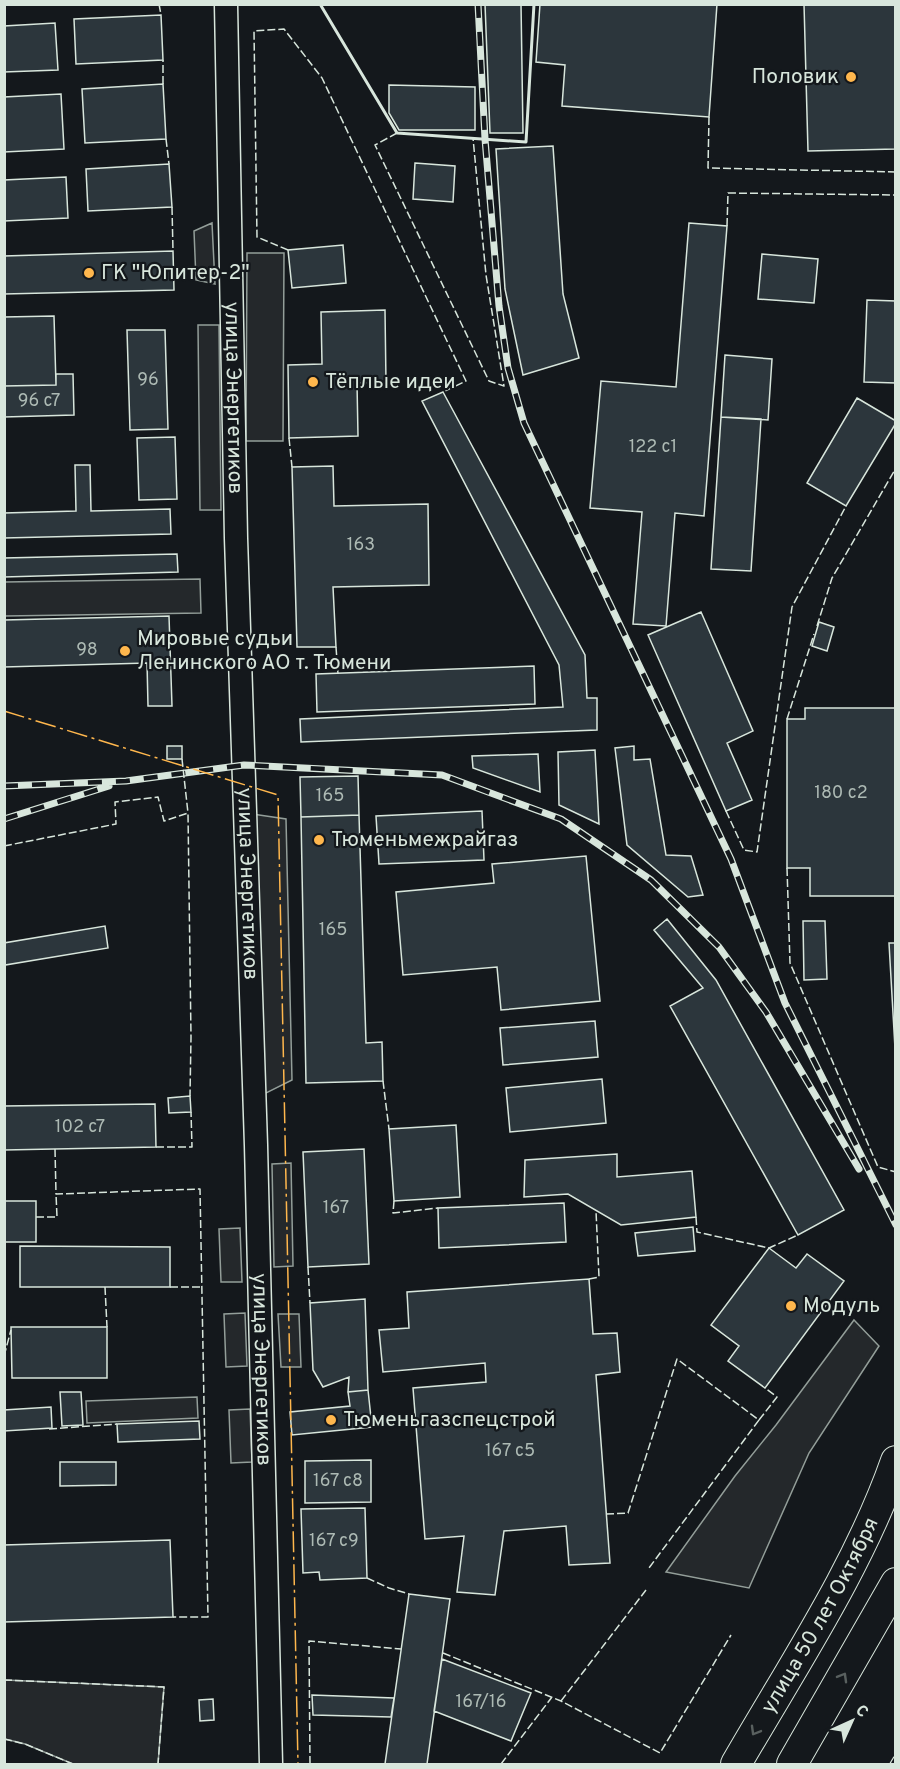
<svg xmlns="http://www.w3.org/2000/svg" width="900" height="1769" font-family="Overpass,sans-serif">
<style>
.parking{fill:#24282b;stroke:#939e99;stroke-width:1.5}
.building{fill:#2c363c;stroke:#d8e6dc;stroke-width:1.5}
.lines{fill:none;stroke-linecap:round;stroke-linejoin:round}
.minor-casing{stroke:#d8e6dc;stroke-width:25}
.major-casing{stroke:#d8e6dc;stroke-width:32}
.minor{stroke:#14181c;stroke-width:22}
.major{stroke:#14181c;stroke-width:30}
.rail-casing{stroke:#d8e6dc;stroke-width:7}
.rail{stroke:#14181c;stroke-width:4.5;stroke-dasharray:14;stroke-linecap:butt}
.fence{stroke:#d8e6dc;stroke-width:1.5;stroke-dasharray:8 3;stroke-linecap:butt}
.wall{stroke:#d8e6dc;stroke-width:3}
.power{stroke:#ffb74d;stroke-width:1.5;stroke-dasharray:21 4.5 3 4.5;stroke-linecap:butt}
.oneway{stroke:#59605f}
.poi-dot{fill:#ffb74d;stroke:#14181c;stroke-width:2}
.labels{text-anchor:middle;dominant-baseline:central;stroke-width:4.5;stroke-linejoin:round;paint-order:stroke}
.number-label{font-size:18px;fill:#adbab4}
.poi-label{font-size:21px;fill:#d8e6dc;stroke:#14181c;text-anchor:start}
.street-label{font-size:21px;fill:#d8e6dc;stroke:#14181c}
</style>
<rect width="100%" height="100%" fill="#14181c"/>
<!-- parking -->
<path class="parking" d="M212 223 215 284 196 280 194 231Z
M247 253H284L283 441H246Z
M198 325H219L221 510H200Z
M200 579 201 613 5 616V582Z
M245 813 286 819 292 1080 254 1099Z
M291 1163 293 1266 274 1267 272 1164Z
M240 1228 242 1282H221L219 1229Z
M245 1313 247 1366 226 1367 224 1314Z
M278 1314H299L301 1367H281Z
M854 1320 879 1346 809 1453 749 1588 666 1572 735 1476 776 1425Z
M197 1397 198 1418 87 1423 86 1401Z
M250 1409 252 1462 231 1463 229 1410Z
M5 1680 164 1687 158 1764H73L25 1744 5 1739Z"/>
<!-- building -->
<path class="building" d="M485 4H521L523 133H490Z
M540 4H717L709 117 562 106 565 65 536 62Z
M804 4H896V149L808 151Z
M161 15 163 60 76 64 74 19Z
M55 23 58 70 4 72V26Z
M163 84 166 139 85 143 82 89Z
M389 85 475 87V130H399L389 113Z
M61 94 64 149 4 152V97Z
M553 146 563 294 579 358 523 375 505 289 496 149Z
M415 163 455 166 453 202 413 199Z
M169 164 172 207 88 211 86 169Z
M66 177 68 218 4 221V180Z
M689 223 727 226 704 516 675 513 666 626 633 624 642 512 590 508 601 381 676 387Z
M343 245 346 283 292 288 288 250Z
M173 251 174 290 4 294V256Z
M762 254 818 259 814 303 758 299Z
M867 300 896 301V383L864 382Z
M385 310 386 382 357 383 358 436 289 438 288 365 322 364 321 312Z
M54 316 56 385 4 386V317Z
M127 330H165L168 429 130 430Z
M725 355 772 359 768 420 721 417Z
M56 374H73L74 415 4 417V386L56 385Z
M443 392 585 655 587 698H597V730L301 742 300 719 563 707 559 665 422 401Z
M857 398 896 421V423L846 506 807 483Z
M721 417 761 419 751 571 711 569Z
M175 437 177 499 139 500 137 438Z
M75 465H90L91 511 170 509 171 534 4 538V513L76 511Z
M333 466 334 506 428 504 429 585 333 587 336 647H297L292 467Z
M177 554 178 572 4 577V558Z
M701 612 753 731 727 743 752 800 726 811 648 635Z
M169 616 172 706H148L147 663 4 667V620Z
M819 622 834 627 827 651 812 646Z
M534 666 535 704 317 712 316 674Z
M805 708H896V896H810V868H787V719H805Z
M167 746H182V759H167Z
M634 746V760L650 759 666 855 691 856 703 895 688 897 627 845 615 748Z
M595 750 599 824 559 805 558 752Z
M538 754 540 792 473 768 472 756Z
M358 776 359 815 301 817 300 777Z
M482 811 484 860 379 864 376 816Z
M359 815 366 1043 382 1042 383 1081 306 1083 301 817Z
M586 856 600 1001 501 1010 497 967 403 975 396 892 494 883 492 864Z
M667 919 716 980 844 1210 798 1235 670 1006 703 988 654 930Z
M803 921H825L827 979 804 980Z
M105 926 108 948 5 965 4 943Z
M889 943H896V1066Z
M595 1021 598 1057 503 1065 500 1028Z
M602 1079 606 1123 510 1132 506 1088Z
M190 1096 191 1112 169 1113 168 1098Z
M155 1104 156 1147 4 1150V1106Z
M456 1125 460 1197 394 1201 389 1129Z
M364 1149 369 1264 308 1267 303 1152Z
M617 1154V1177L692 1171 696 1217 621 1225 568 1194 524 1197 525 1160Z
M4 1201H36V1242H4Z
M564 1203 566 1242 439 1248 438 1208Z
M693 1227 695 1251 638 1256 635 1233Z
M20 1246 170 1247V1287H20Z
M769 1248 796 1268 807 1254 844 1281 765 1388 728 1361 739 1346 711 1325Z
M589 1279 593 1334 617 1333 620 1372 596 1375 610 1563 569 1565 566 1526 504 1531 495 1595 457 1592 464 1536 425 1539 413 1388 486 1382 485 1363 383 1372 379 1330 409 1328 407 1292Z
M365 1299 368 1390 348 1392 349 1377 323 1387 313 1370 310 1303Z
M11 1327H107V1378H12Z
M368 1390 372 1427 292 1435 290 1412 350 1406 348 1392Z
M60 1392H81L83 1425 62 1426Z
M51 1407 52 1428 4 1431V1410Z
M199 1421 200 1439 118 1442 117 1424Z
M371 1460V1502L305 1503V1461Z
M60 1462H116V1485L60 1486Z
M365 1508 367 1578 320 1580 319 1572 303 1573 301 1509Z
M170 1540 173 1617 4 1622V1545Z
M409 1594 450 1599 427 1764H385Z
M442 1659 531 1693 511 1741 434 1711Z
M312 1695 394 1698 391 1717 313 1715Z
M213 1699 214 1720 200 1721 199 1700Z"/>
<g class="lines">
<!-- minor casing -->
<g class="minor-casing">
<g id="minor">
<path id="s1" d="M226 4 236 538 256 1145 271 1764"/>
</g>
</g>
<!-- major casing -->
<g class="major-casing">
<g id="major">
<path id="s2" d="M736 1764C792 1667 859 1567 896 1461"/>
<path d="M792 1764 896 1583"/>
</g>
</g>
<!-- minor -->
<use href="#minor" class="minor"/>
<!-- major -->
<use href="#major" class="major"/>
<!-- rail casing -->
<g class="rail-casing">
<path id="rail" d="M478 4 485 139 499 306 508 368 524 423 731 859 785 1003 896 1225
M4 786 126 781 244 765 442 775 561 819 651 880 719 947 766 1012 859 1169
M4 819 109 786
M893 1764 896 1759"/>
</g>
<!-- rail -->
<use href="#rail" class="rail"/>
<!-- fence -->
<path class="fence" d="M159 4 161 15
M163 84V60
M709 117 708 168 896 172
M397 133 375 145 489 381 504 386 486 275 473 138
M166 139 169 164
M172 207 173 251
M727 226 728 193 896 195
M288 250 257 237 254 31 284 29 322 78 466 381 443 392
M289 438 292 467
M817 626 832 578 896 468
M336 647 338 674
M787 719 814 634
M182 759 188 813
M726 811 744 850 757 852 792 607 846 506
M4 846 116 824 115 802 158 797 164 821 188 813 191 1037 190 1096
M787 868 790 963 878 1167 896 1172
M383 1081 389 1129
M156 1147H192L191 1112
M55 1149 56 1194 200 1189 208 1617H173
M394 1201 393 1213 438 1208
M36 1217H57L56 1194
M696 1217 697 1232 769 1248 798 1235
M308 1267 310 1303
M589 1279 599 1277 596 1211
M105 1287 107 1327
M170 1287H203
M4 1356 11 1330
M759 1420 777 1397 765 1388
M49 1429 117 1424
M606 1514 628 1513 677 1359 759 1420 649 1568
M367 1578 389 1588 409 1594
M443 1653 561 1701 660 1753 731 1635
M4 1680 164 1687 158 1764
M561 1701 646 1590
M4 1739 25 1744 73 1764
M310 1764 309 1641 401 1649
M501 1764 552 1697"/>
<!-- wall -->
<path class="wall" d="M320 4 397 133 526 142 534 4"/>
<!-- power -->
<path class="power" d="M4 711 278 795 298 1764"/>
</g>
<!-- one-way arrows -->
<defs><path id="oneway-chevron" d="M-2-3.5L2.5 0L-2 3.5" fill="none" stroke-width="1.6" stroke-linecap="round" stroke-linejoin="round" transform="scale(1.5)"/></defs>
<g class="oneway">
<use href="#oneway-chevron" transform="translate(843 1677) rotate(-60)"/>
<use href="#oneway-chevron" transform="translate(755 1731) rotate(120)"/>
</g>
<!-- markers -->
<g class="poi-dot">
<circle cx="851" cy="77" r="6"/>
<circle cx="89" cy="273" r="6"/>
<circle cx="313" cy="382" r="6"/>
<circle cx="125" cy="651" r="6"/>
<circle cx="319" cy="840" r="6"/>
<circle cx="791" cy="1306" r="6"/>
<circle cx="331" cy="1420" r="6"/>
</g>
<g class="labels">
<!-- number labels -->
<g class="number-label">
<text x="148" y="380">96</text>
<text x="39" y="401">96 с7</text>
<text x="653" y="447">122 с1</text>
<text x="361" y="545">163</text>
<text x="87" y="650">98</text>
<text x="841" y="793">180 с2</text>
<text x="330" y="796">165</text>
<text x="333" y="930">165</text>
<text x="80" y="1127">102 с7</text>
<text x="336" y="1208">167</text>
<text x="510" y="1451">167 с5</text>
<text x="338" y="1481">167 с8</text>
<text x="334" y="1541">167 с9</text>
<text x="481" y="1702">167/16</text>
</g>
<!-- poi labels -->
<g class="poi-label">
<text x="839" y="77" text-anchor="end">Половик</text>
<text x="101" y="273">ГК "Юпитер-2"</text>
<text x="325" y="382">Тёплые идеи</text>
<text x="137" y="639">Мировые судьи<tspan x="137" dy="24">Ленинского АО т. Тюмени</tspan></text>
<text x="331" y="840">Тюменьмежрайгаз</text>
<text x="803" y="1306">Модуль</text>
<text x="343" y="1420">Тюменьгазспецстрой</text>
</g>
<!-- street labels -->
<g class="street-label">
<text stroke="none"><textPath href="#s1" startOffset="394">улица Энергетиков</textPath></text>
<text stroke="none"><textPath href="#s1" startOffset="880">улица Энергетиков</textPath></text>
<text stroke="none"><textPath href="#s1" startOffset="1366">улица Энергетиков</textPath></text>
<text stroke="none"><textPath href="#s2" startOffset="171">улица 50 лет Октября</textPath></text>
</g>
</g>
<!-- border -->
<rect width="900" height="1769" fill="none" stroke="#d8e6dc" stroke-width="12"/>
<!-- north arrow -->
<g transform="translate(852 1721) rotate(45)" stroke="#14181c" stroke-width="4.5" paint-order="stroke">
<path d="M0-4.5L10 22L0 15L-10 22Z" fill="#d8e6dc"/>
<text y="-9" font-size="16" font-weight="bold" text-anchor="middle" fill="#d8e6dc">С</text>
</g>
</svg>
